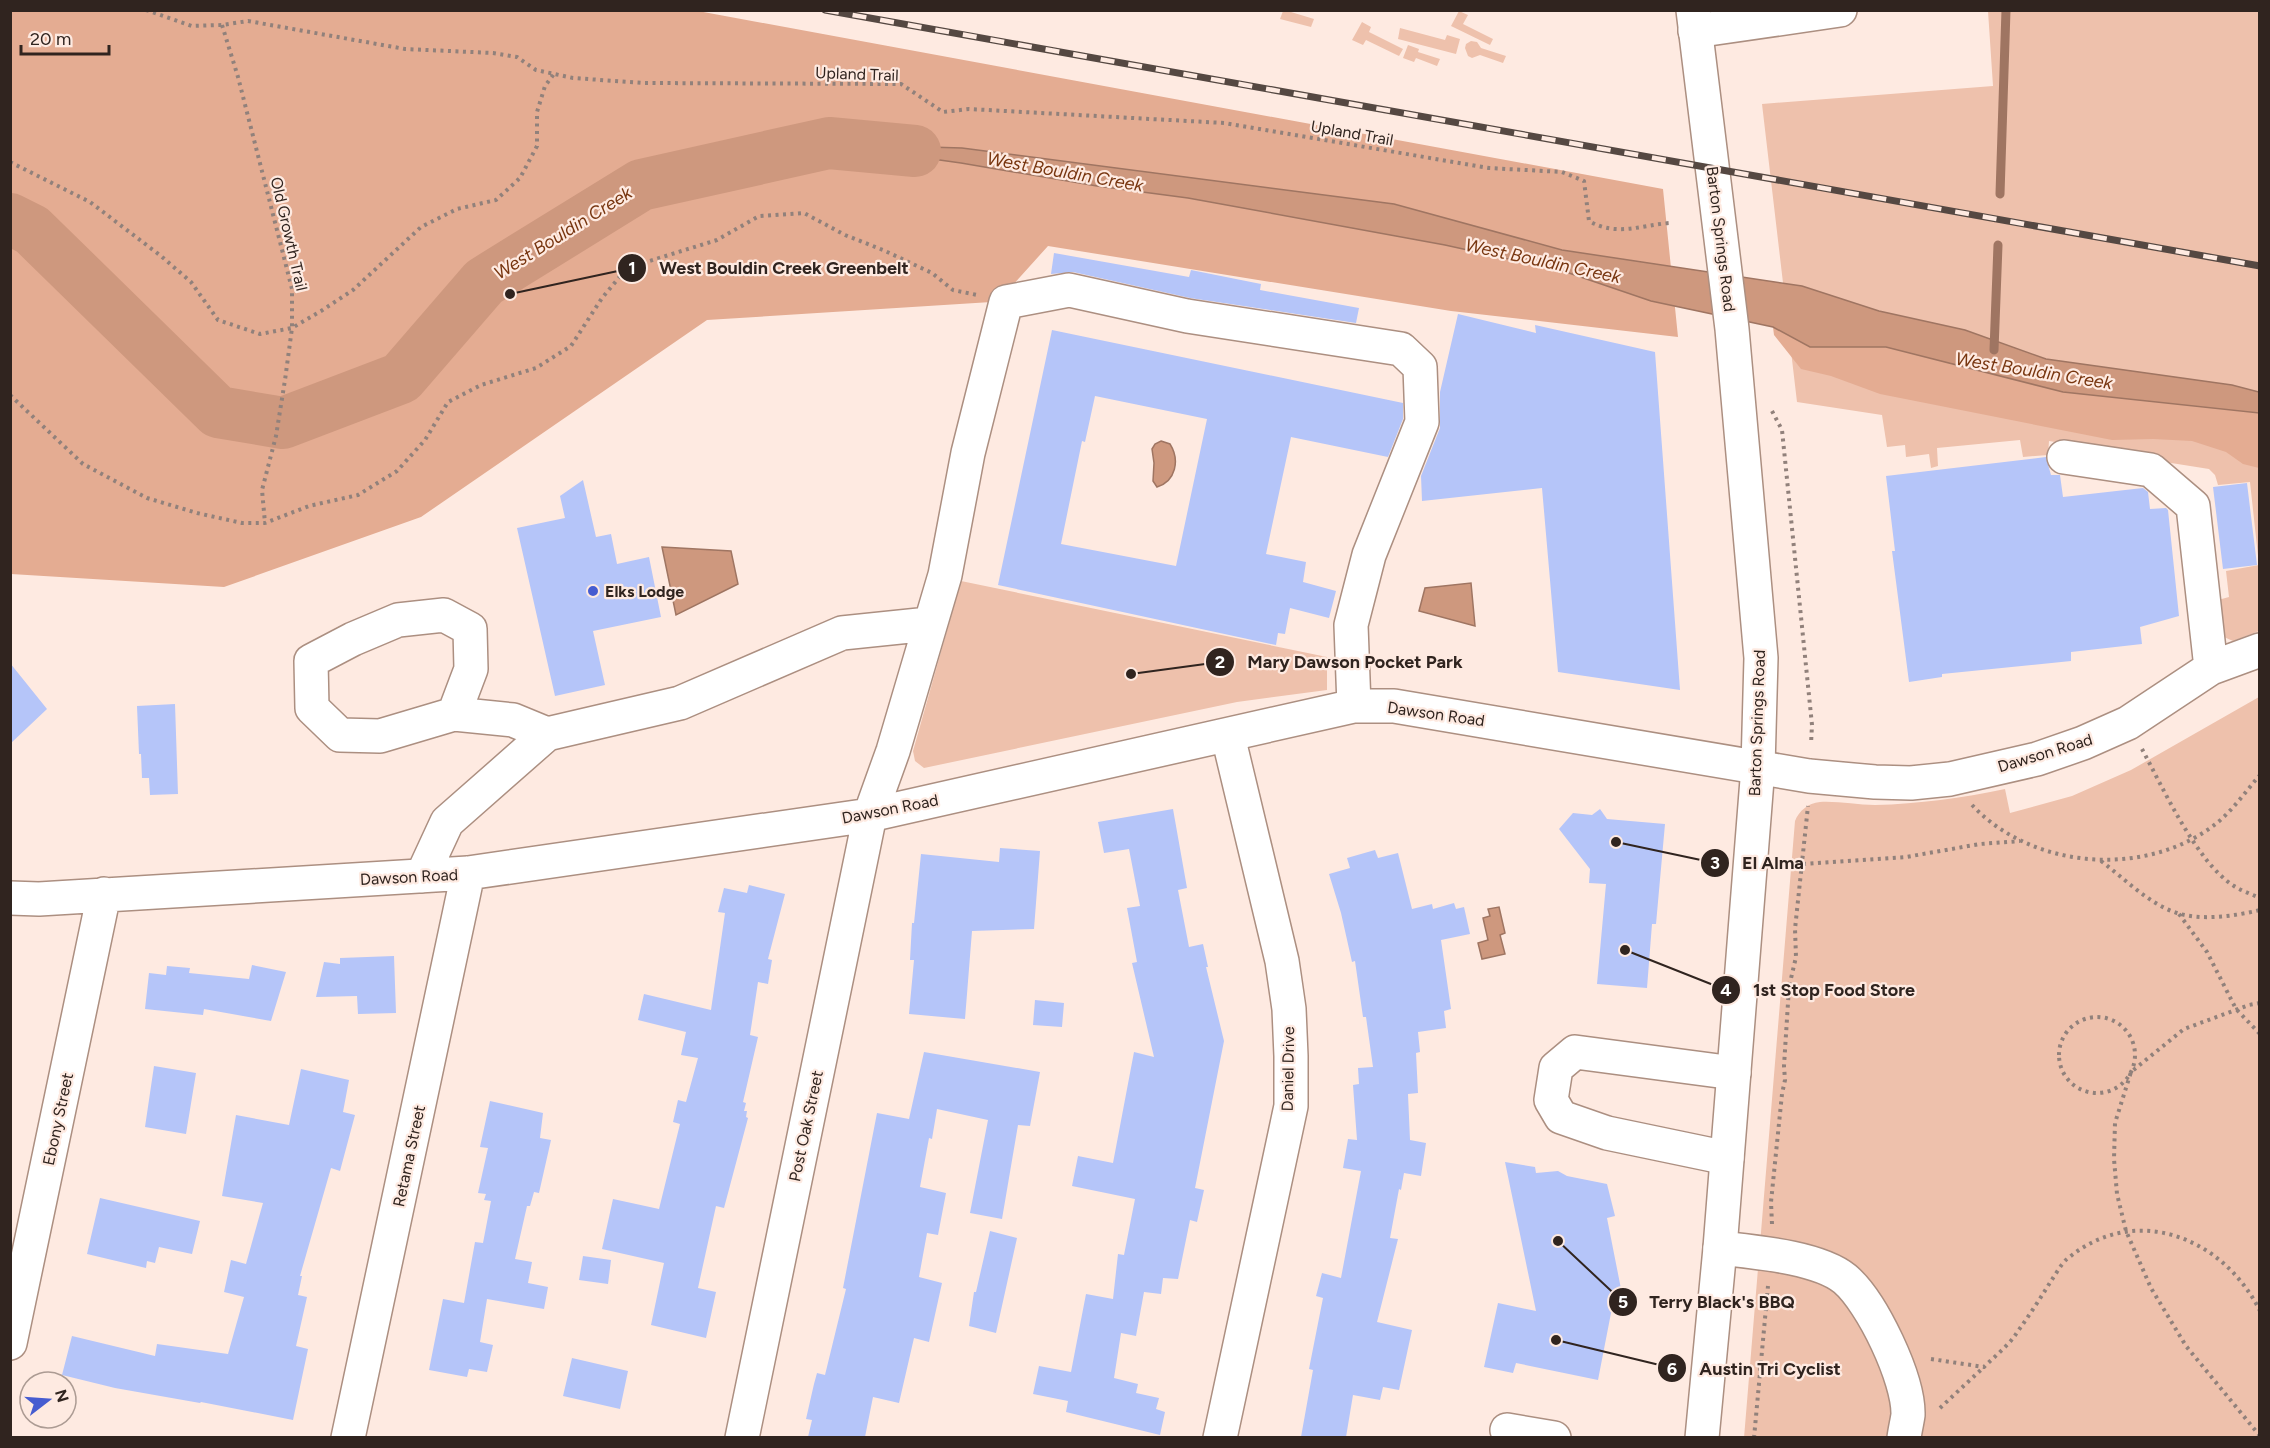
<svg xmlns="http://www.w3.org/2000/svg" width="2270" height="1448" font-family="Figtree,sans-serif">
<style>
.green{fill:#eec1ac}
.forest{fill:#e4ac92}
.water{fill:#ce987e;stroke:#9f7562;stroke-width:1.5}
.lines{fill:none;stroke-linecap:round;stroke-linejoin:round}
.stream{stroke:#9f7562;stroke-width:9}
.river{stroke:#ce987e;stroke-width:52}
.building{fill:#b5c5f9;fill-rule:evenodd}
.minor-casing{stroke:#ac8f81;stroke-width:36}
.major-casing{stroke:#ac8f81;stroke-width:36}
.path{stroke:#91817b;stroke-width:4;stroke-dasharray:3 4.5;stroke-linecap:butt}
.minor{stroke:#fff;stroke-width:33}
.major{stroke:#fff;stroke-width:33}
.rail-casing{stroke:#554842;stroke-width:7}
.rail{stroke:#feeae1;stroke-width:4.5;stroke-dasharray:14;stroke-linecap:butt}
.poi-dot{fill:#465cd0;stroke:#feeae1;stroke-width:2}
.labels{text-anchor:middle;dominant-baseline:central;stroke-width:4.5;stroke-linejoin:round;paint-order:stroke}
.street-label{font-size:16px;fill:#30241f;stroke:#feeae1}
.poi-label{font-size:16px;font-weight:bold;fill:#30241f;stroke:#feeae1;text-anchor:start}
.water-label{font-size:18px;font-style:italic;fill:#783610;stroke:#feeae1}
.leader{fill:none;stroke:#30241f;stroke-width:2}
.callout-dot{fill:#30241f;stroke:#feeae1;stroke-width:2}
.mark-label{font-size:18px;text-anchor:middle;font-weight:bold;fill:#fff}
.callout-label{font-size:18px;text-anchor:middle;font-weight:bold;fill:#30241f;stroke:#feeae1;stroke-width:4.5;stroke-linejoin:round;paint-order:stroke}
</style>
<rect width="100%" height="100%" fill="#feeae1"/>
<!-- green -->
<path class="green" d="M1283 11H1292L1291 12 1314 19 1311 27 1280 19Z
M1459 11 1468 15 1463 24 1493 39 1490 45 1451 26Z
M1988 11H2259V631L2233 641 2224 637 2218 600 2229 597 2226 571 2259 565 2250 482 2218 485 2215 475 2209 469 2102 452 2093 448 2049 441 2048 455 2023 457 2020 440 1937 448 1938 466 1931 468 1929 454 1906 457 1905 445 1887 447 1882 415 1797 402 1762 104 1993 86Z
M1362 22 1371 27 1369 32 1403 49 1399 56 1366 40 1363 45 1352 40Z
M1400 28 1445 40 1447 35 1460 39 1456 54 1398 39Z
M1471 41 1477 42 1481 48 1506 56 1503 63 1480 55 1472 58 1468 56 1465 48 1466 44Z
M1408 45 1419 49 1418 52 1440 59 1437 66 1416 58 1414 62 1403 58Z
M961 581 1327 657V690L1237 702 924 768 915 761 913 751Z
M2259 697V1437L1744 1438 1795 821C1799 811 1808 803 1820 802 1838 801 1857 805 1875 805 1919 804 1962 798 2005 789L2010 813 2072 796 2131 770Z"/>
<!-- forest -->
<path class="forest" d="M10 11H698L1663 189 1678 337 1451 311 1048 246 1011 287 1007 301 707 320 421 517 224 587 11 574Z
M1773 327 1810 347H1886L2063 392 2259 413V468L2243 464 2226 452 2192 441 2153 439 2112 440 1880 394 1831 376 1801 369 1774 335Z"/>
<!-- water -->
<path class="water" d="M825 144 962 148 1394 204 1562 250 1802 286 1879 311 1965 330 2046 359 2232 385 2259 392V413L2063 392 1886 347H1810L1773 327 1651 301 1563 271 1445 245 1188 198 1097 186 961 163Z
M1161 441 1170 444C1180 460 1176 481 1157 487L1153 481 1154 463 1152 449 1155 444Z
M662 547 731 551 738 584 676 615Z
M1471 583 1475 626 1419 611 1425 588Z
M1499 907 1505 933 1500 935 1505 954 1482 959 1478 943 1488 940 1483 918 1490 916 1488 909Z"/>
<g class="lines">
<!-- stream -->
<path class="stream" d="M2000 194 2006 10
M1994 350 1998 245"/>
<!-- river -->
<path class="river" d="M10 219 32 230 218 412 283 423 401 378 484 282 641 185 829 143 915 151"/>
</g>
<!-- building -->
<path class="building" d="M1054 253 1189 277 1191 270 1261 284 1260 290 1359 308 1356 323 1190 298 1073 272 1051 274Z
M1458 314 1536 333 1535 325 1655 352 1680 690 1558 672 1542 488 1422 501 1421 476 1440 428V392Z
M1052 330 1403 403V419L1388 457 1291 437 1266 554 1306 562 1303 582 1336 591 1329 618 1290 608 1285 634 1278 633 1276 645 998 585ZM1095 396 1207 419 1176 566 1061 544 1082 441 1085 442Z
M2046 457 2051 475H2060L2063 497 2143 488 2148 492 2150 509 2166 508 2168 510 2179 616 2140 627 2142 644 2071 652V661L1942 674V677L1909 682 1892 551H1895L1886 476Z
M583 480 596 537 611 534 617 564 649 557 661 617 593 631 605 685 555 696 517 528 565 518 560 496Z
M2247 483 2257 565 2223 569 2213 487Z
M10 663 47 709 10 744Z
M175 704 178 794 150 795 149 778H142L141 754H139L137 706Z
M1173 809 1187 888 1178 890 1189 947 1203 944 1208 967H1206L1224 1041 1195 1188 1204 1190 1197 1222 1190 1220 1178 1279 1163 1278 1161 1294 1144 1292 1136 1336 1121 1333 1114 1378 1138 1384 1136 1393 1159 1398 1156 1409 1165 1412 1160 1435 1066 1412 1068 1401 1033 1394 1039 1366 1071 1372 1086 1294 1113 1299 1118 1254 1124 1255 1135 1199 1072 1186 1078 1156 1113 1163 1134 1052 1154 1057 1132 963 1137 962 1127 908 1140 906 1129 849 1104 853 1098 822Z
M1600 809 1607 819 1665 824 1656 924H1652L1647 988 1597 984 1606 884 1589 883 1590 869 1559 829 1573 813 1592 815Z
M1000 848 1040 851 1034 929 972 931 965 1019 909 1014 914 960H910L912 923H914L921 854 999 862Z
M1375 850 1378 858 1398 853 1412 909 1432 904 1433 909 1454 903 1456 909 1464 907 1470 934 1441 940 1451 1009 1444 1011 1446 1028 1418 1032 1420 1052 1416 1053 1418 1093 1408 1094 1410 1140 1426 1143 1421 1176 1404 1173 1401 1190 1399 1189 1390 1238 1398 1239 1377 1322 1412 1330 1399 1390 1383 1387 1380 1400 1353 1395 1346 1437H1301L1313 1370 1309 1369 1323 1298 1316 1296 1322 1273 1341 1278 1361 1171 1343 1168 1348 1139 1357 1140 1353 1085 1359 1084 1358 1068 1373 1067 1366 1017H1363L1355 961 1352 962 1341 913 1329 874 1350 868 1347 858Z
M749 885 785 894 768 959 772 960 768 984 758 982 750 1035 758 1037 743 1102 746 1103 744 1111H747L746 1117 748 1118 724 1208 716 1206 698 1288 716 1292 706 1338 651 1325 664 1263 602 1249 613 1199 659 1209 680 1124 673 1122 678 1100 686 1102 698 1058 681 1055 686 1032 638 1020 644 994 711 1010 725 913 718 912 724 888 747 893Z
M394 956 396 1013 358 1014 357 996 316 997 324 962 340 964V958Z
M252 965 286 972 271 1021 204 1009 203 1015 145 1009 149 973 166 975 167 966 190 968 189 973 249 979Z
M1035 1000 1064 1003 1062 1027 1033 1025Z
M924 1052 1040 1072 1030 1126 1018 1125 1002 1219 970 1213 988 1120 937 1109 932 1139 929 1138 920 1187 946 1193 938 1235 927 1233 919 1277 942 1283 929 1342 914 1338 899 1403 873 1397 865 1437H808L812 1420 806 1419 814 1384 817 1373 825 1375 846 1289 843 1288 877 1113 909 1119Z
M154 1066 196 1073 186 1134 145 1127Z
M301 1069 349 1080 343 1112 355 1115 340 1171 331 1168 300 1276H302L298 1295 307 1297 296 1346 308 1349 293 1420 201 1402 200 1403 115 1388 62 1375 72 1336 155 1356 157 1344 228 1354 244 1297 224 1292 231 1260 246 1264 263 1203 222 1196 236 1115 289 1125Z
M490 1101 543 1113 540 1138 551 1140 539 1193 534 1192 530 1206H527L515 1259 532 1262 528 1283 548 1287 544 1309 487 1299 480 1342 493 1345 487 1372 469 1369 467 1377 429 1370 443 1299 464 1303 475 1242 483 1243 491 1201 484 1200 486 1194 478 1193 488 1148 480 1147Z
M1505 1162 1535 1167 1536 1173 1558 1171 1567 1176 1607 1184 1615 1216 1607 1218 1623 1299 1622 1311 1611 1313 1598 1380 1516 1363 1513 1373 1484 1367 1498 1303 1536 1311Z
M100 1198 200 1221 192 1254 159 1247 155 1263 147 1261 146 1268 87 1254Z
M990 1231 1017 1238 996 1333 969 1326 974 1292H976Z
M583 1256 611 1260 608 1284 579 1280Z
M572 1358 628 1371 620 1409 563 1396Z"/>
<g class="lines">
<!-- minor casing -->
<g class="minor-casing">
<path id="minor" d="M1695 31 1840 10
M2064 457 2151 470 2193 506 2211 668
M454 714 471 669 470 629 444 615 398 620 353 639 311 661 312 708 340 735 380 736 454 714 513 720 547 734 680 703 842 633 929 624
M422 876 447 822 547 734
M10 898 39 899 468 873 870 815 1354 706H1394L1809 776 1875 782 1911 783 1950 779 2037 759 2083 743 2128 723 2211 668 2260 650
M1727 1158 1607 1133 1561 1117 1551 1100 1556 1068 1575 1052 1734 1073
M1720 1248C1754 1252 1818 1257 1845 1279 1872 1302 1909 1379 1908 1415 1907 1422 1905 1430 1904 1438
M10 1343 104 894
M1507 1430 1554 1438
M348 1438 468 873
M742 1438 870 815 893 751 945 575 968 453 1006 302 1069 290 1187 316 1401 349 1420 367 1422 422 1369 555 1351 625 1354 706
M1220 1438 1291 1106V1056L1289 1009 1282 961 1228 736"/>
</g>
<!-- major casing -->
<g class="major-casing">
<path id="major" d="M1693 10 1732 329 1761 658 1758 767 1720 1248 1702 1438"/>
</g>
<!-- path -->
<path class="path" d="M146 10 192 26 222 25 248 21 405 49 493 53 517 57 536 70 573 78 643 83 901 84 943 112 969 109 1224 123 1489 168 1562 172 1584 181 1589 221C1617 237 1640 225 1670 223
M222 25 238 77 292 289V328L285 380 276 436 262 490 265 523
M10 162 90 202 161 256 191 282 218 320 260 334 292 328 321 311 353 290 421 227 457 209 496 200 520 178 537 146V112L545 86 554 74
M10 395 83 464 147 498 197 513 242 523H265L309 506 358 495 397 471 425 440 448 402 481 385 536 368 571 346 602 298 627 268 717 240 759 216 804 213 845 235 883 250 932 273 953 290 977 295
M1772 411 1782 430 1812 725 1811 744
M2142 749C2163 788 2197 863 2234 886 2242 891 2251 894 2260 898
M1972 805C2032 869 2143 878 2213 826 2231 813 2245 792 2260 775
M2101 861C2125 879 2149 904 2177 913 2202 921 2235 916 2260 910
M1803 864 1906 857 1980 844 2020 841
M2179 914 2207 952 2236 1009 2260 1034
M2260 1003 2249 1005 2184 1029 2131 1072 2115 1123 2114 1159 2117 1194 2126 1231 2151 1288 2186 1346 2260 1436
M2059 1055a38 38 0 1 1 76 0a38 38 0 1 1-76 0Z
M1772 1224 1771 1202 1782 1094 1785 1080 1784 1066 1789 987 1796 957 1795 929 1808 806
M1931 1359 1984 1367C1995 1356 2008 1346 2016 1334 2028 1317 2040 1299 2051 1281 2056 1274 2061 1264 2067 1259 2135 1202 2223 1237 2260 1311
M1940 1408 1984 1367
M1754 1438 1768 1286"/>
<!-- minor -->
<use href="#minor" class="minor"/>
<!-- major -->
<use href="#major" class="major"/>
<!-- rail casing -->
<g class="rail-casing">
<path id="rail" d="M825 10 2260 266"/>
</g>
<!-- rail -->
<use href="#rail" class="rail"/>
</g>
<!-- markers -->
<circle class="poi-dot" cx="593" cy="591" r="6"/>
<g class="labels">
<!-- street labels -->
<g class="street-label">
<text transform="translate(857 74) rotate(2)">Upland Trail</text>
<text transform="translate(1352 133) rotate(10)">Upland Trail</text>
<text transform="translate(289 234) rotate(77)">Old Growth Trail</text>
<text transform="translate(1721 239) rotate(83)">Barton Springs Road</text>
<text transform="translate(1436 714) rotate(8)">Dawson Road</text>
<text transform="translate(1757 723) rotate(-88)">Barton Springs Road</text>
<text transform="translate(2045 753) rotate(-17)">Dawson Road</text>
<text transform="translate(890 809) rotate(-11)">Dawson Road</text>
<text transform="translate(409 877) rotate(-3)">Dawson Road</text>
<text transform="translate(1288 1069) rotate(-89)">Daniel Drive</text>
<text transform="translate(58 1119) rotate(-78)">Ebony Street</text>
<text transform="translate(806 1126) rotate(-78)">Post Oak Street</text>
<text transform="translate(409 1156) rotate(-78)">Retama Street</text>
</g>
<!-- poi labels -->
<g class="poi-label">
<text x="605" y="591">Elks Lodge</text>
</g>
<!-- water labels -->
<g class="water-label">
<text transform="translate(1065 172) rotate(10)">West Bouldin Creek</text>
<text transform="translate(563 233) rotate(-32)">West Bouldin Creek</text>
<text transform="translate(1543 261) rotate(12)">West Bouldin Creek</text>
<text transform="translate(2034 371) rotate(9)">West Bouldin Creek</text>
</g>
</g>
<!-- callouts -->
<path class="leader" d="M510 294L632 268M1131 674L1220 662M1616 842L1715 863M1625 950L1726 990M1558 1241L1623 1302M1556 1340L1672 1368"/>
<g class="callout-dot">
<circle cx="510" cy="294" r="6"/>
<circle cx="1131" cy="674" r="6"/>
<circle cx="1616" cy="842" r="6"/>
<circle cx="1625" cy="950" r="6"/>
<circle cx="1558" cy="1241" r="6"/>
<circle cx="1556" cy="1340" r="6"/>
<circle cx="632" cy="268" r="15"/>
<circle cx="1220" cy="662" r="15"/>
<circle cx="1715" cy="863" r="15"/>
<circle cx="1726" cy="990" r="15"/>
<circle cx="1623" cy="1302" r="15"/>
<circle cx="1672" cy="1368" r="15"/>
</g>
<g class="mark-label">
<text x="632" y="274">1</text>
<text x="1220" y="668">2</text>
<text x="1715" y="869">3</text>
<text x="1726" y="996">4</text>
<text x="1623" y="1308">5</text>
<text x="1672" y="1375">6</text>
</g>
<g class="callout-label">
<text x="784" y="274">West Bouldin Creek Greenbelt</text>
<text x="1355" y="668">Mary Dawson Pocket Park</text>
<text x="1773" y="869">El Alma</text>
<text x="1834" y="996">1st Stop Food Store</text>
<text x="1722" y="1308">Terry Black's BBQ</text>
<text x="1770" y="1375">Austin Tri Cyclist</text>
</g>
<!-- border -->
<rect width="2270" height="1448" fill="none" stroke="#30241f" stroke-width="24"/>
<!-- north arrow -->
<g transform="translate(48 1400) rotate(73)"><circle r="28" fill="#feeae1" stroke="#ac9b93" stroke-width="1.5"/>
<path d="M0-4.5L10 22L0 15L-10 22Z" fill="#465cd0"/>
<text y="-9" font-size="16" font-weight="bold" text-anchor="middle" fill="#30241f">N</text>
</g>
<!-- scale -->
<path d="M21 45v9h88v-9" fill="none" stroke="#30241f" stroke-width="3"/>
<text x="30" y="45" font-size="18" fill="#30241f" stroke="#feeae1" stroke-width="4.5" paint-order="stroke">20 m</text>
</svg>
